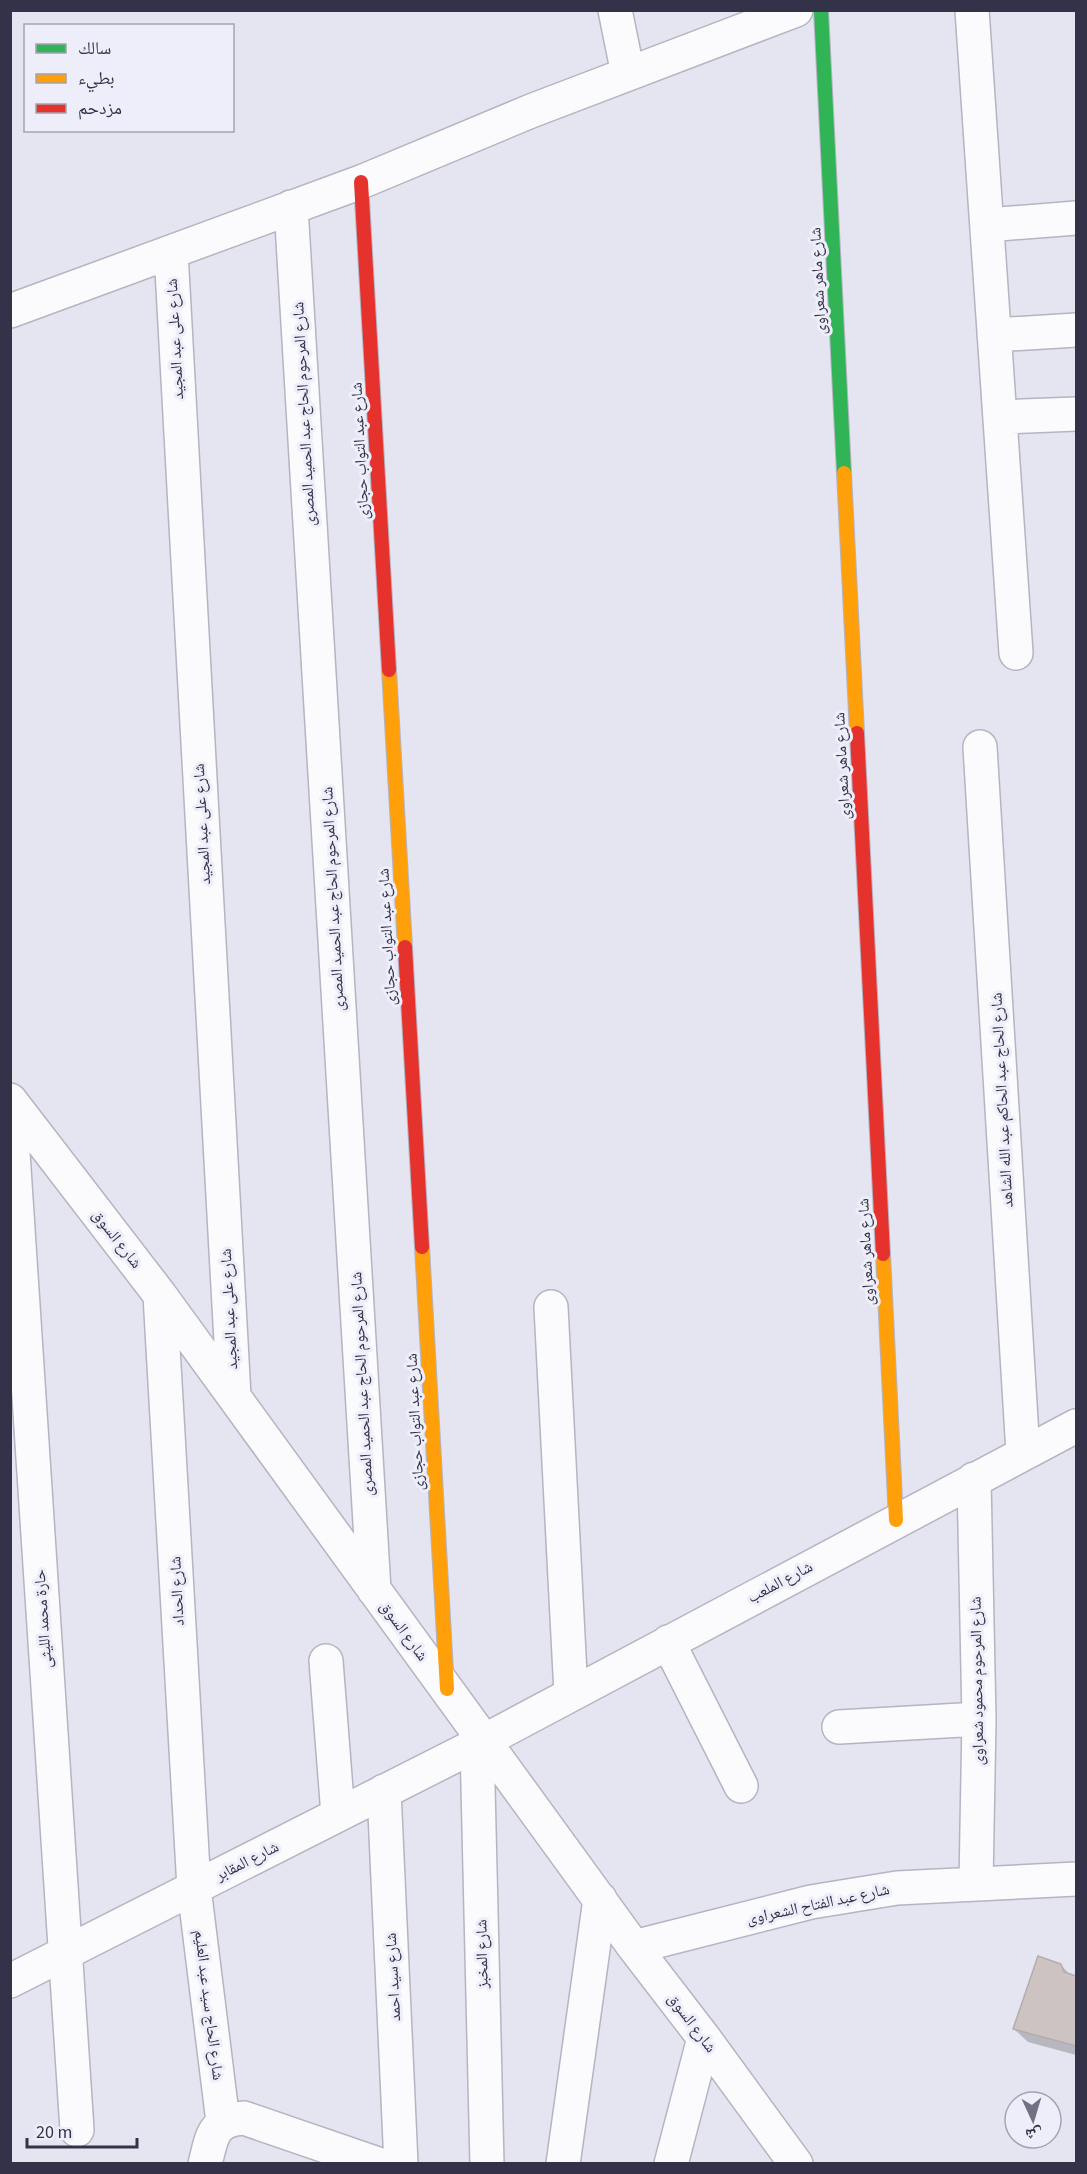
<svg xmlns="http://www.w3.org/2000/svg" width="1087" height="2174" font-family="'Source Sans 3','Noto Naskh Arabic',sans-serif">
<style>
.shadow{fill:#0003}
.building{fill:#cec3c3;stroke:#b6abab;stroke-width:1.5}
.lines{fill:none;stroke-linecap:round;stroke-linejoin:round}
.street-casing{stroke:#b4b4c3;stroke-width:36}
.fast-casing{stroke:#b4b4c3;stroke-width:16}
.slow-casing{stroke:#b4b4c3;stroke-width:16}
.jam-casing{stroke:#b4b4c3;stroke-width:16}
.street{stroke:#fbfbfd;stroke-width:33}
.fast{stroke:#30b455;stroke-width:14}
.slow{stroke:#ff9f0a;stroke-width:14}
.jam{stroke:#e5322d;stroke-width:14}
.labels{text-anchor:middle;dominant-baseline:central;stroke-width:6;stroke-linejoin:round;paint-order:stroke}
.street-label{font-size:16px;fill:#333249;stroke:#edeefa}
</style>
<rect width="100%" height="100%" fill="#e5e5f1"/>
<!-- shadow -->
<path class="shadow" d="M1061 1965 1071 1976 1076 1977V2055L1028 2042 1014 2029Z"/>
<!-- building -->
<path class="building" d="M1038 1956 1061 1964 1064 1972 1076 1976V2046L1013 2029Z"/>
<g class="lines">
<!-- street casing -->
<g class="street-casing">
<path id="street" d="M615 10 628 74
M972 10 1016 653
M291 207 374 1590
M987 225 1076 218
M171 252 234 1396
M10 311 361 182 531 111 796 10
M994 335 1076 330
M1000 417 1076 414
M980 747 1023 1453
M10 1100 160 1295 634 1947 704 2038 796 2164
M10 1107 77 2130
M160 1295 194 1888 223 2122
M551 1307 571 1694
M974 1479 979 1719 976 1883
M668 1642 741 1786
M326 1661 338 1815
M839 1727 979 1719
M477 1744 487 2164
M384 1791 401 2164
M634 1947 811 1902 897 1888 1076 1879
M10 1981 484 1741 1076 1426
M205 2164C212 2137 212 2120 244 2118L378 2164
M563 2164 600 1899
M671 2164 704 2038"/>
</g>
<!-- fast casing -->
<g class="fast-casing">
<path id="fast" d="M821 10 844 473"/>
</g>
<!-- slow casing -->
<g class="slow-casing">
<path id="slow" d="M844 473 857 733
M389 670 405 947
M422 1247 447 1689
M883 1254 896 1520"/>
</g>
<!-- jam casing -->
<g class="jam-casing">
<path id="jam" d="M361 182 389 670
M857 733 883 1254
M405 947 422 1247"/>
</g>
<!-- street -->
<use href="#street" class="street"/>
<!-- fast -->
<use href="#fast" class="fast"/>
<!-- slow -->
<use href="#slow" class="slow"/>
<!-- jam -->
<use href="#jam" class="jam"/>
</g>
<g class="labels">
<!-- street labels -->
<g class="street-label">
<text transform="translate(818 281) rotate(-93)">شارع ماهر شعراوى</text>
<text transform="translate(175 339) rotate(-93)">شارع على عبد المجيد</text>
<text transform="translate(304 414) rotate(-93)">شارع المرحوم الحاج عبد الحميد المصرى</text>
<text transform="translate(360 451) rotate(-93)">شارع عبد التواب حجازى</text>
<text transform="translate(842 766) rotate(-93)">شارع ماهر شعراوى</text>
<text transform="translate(202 824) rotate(-93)">شارع على عبد المجيد</text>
<text transform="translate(333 899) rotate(-93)">شارع المرحوم الحاج عبد الحميد المصرى</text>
<text transform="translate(387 937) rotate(-93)">شارع عبد التواب حجازى</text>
<text transform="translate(1002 1100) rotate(-93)">شارع الحاج عبد الحاكم عبد الله الشاهد</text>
<text transform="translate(117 1239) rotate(52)">شارع السوق</text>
<text transform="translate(866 1252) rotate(-93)">شارع ماهر شعراوى</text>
<text transform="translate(229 1309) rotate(-93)">شارع على عبد المجيد</text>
<text transform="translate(362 1384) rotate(-93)">شارع المرحوم الحاج عبد الحميد المصرى</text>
<text transform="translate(415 1422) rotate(-93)">شارع عبد التواب حجازى</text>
<text transform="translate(780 1582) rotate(-28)">شارع الملعب</text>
<text transform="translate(177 1591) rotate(-93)">شارع الحداد</text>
<text transform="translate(43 1619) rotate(-94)">حارة محمد الليثى</text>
<text transform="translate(404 1631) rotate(54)">شارع السوق</text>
<text transform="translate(977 1681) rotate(-91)">شارع المرحوم محمود شعراوى</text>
<text transform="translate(247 1861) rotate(-27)">شارع المقابر</text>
<text transform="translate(818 1904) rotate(-12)">شارع عبد الفتاح الشعراوى</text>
<text transform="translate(482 1954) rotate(-91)">شارع المخبز</text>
<text transform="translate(393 1977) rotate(-93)">شارع سيد احمد</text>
<text transform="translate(209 2005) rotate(83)">شارع الحاج سيد عبد العليم</text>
<text transform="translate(692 2023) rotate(53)">شارع السوق</text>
</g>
</g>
<!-- border -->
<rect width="1087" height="2174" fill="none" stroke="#333249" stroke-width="24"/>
<!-- legend -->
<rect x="24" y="24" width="210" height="108" fill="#edeefa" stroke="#a3a3b3" stroke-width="1.5"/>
<rect x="36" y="44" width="30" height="9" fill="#30b455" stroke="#a3a3b3" stroke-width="1.5"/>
<text x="78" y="54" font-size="18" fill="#333249">سالك</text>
<rect x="36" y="74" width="30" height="9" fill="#ff9f0a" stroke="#a3a3b3" stroke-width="1.5"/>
<text x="78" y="84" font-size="18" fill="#333249">بطيء</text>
<rect x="36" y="104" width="30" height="9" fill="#e5322d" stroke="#a3a3b3" stroke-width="1.5"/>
<text x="78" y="114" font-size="18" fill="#333249">مزدحم</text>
<!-- north arrow -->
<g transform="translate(1033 2120) rotate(176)"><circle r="28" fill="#edeefa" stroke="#a3a3b3" stroke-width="1.5"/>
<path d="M0-4.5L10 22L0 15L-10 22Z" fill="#717184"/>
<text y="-9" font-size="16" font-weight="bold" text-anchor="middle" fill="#333249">ش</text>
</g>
<!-- scale -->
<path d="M27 2138v9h110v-9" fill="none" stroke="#333249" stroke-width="3"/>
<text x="36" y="2138" font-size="18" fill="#333249" stroke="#edeefa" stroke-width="4.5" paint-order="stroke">20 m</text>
</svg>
